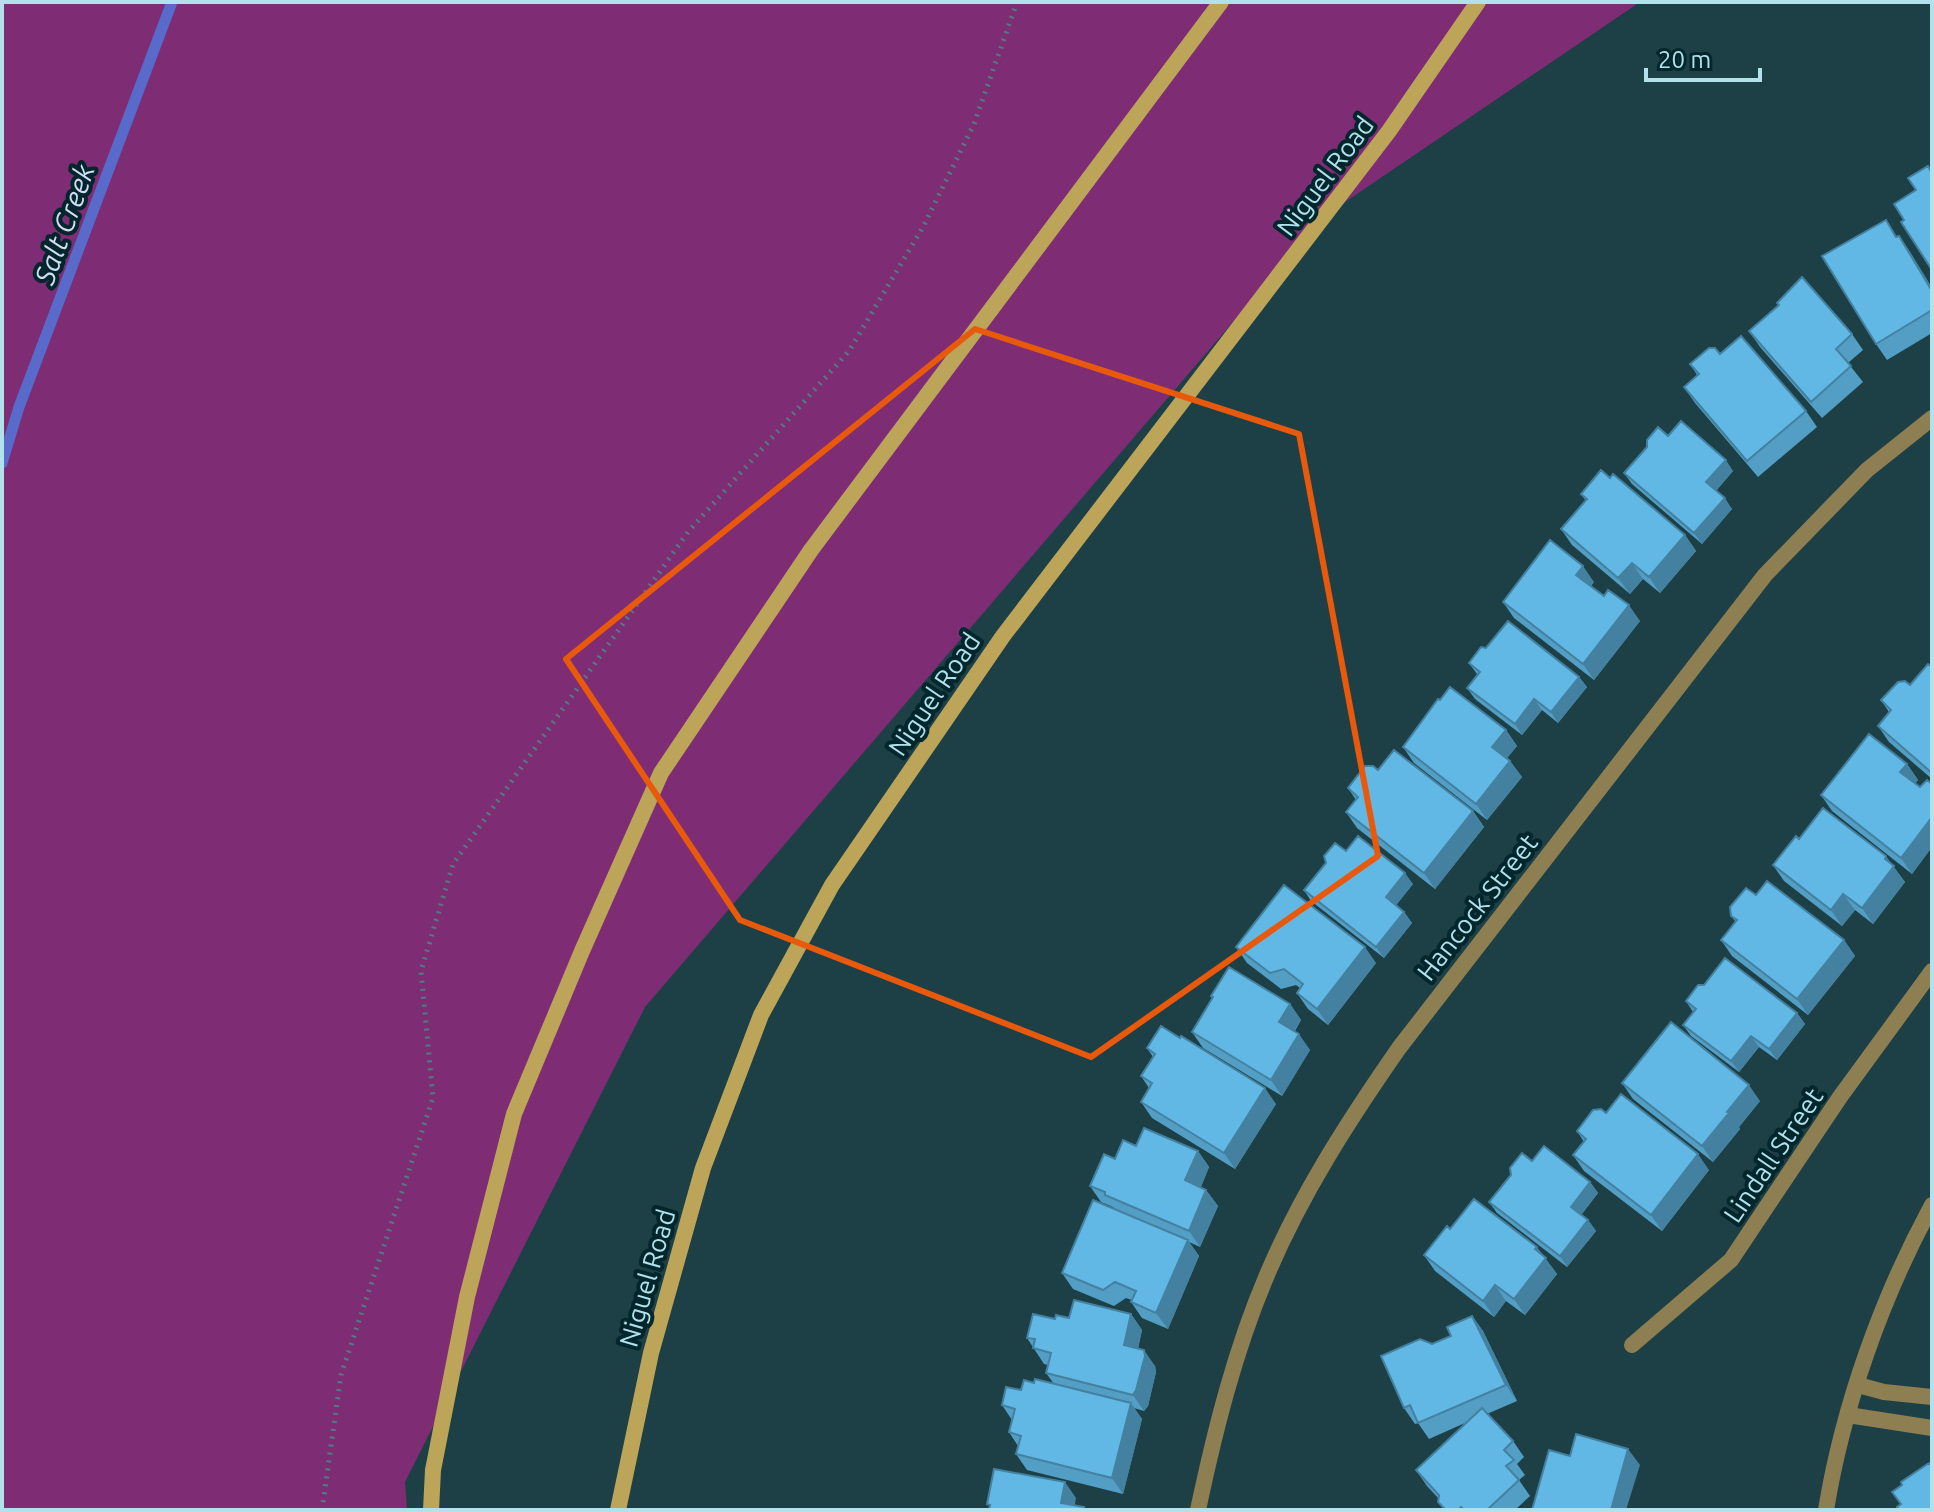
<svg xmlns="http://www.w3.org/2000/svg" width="1934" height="1512" font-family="Ubuntu,sans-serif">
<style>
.green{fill:#7e2d75}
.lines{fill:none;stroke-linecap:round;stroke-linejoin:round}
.stream{stroke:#586bca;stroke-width:11}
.path{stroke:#537a82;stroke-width:5;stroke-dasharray:2 6;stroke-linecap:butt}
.minor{stroke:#8d7f51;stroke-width:16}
.tertiary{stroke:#8d7f51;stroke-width:16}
.secondary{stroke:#bca559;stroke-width:16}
.wall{fill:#539ec4}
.shaded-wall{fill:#4481a0}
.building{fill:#61b8e4;stroke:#4481a0;stroke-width:2}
.marked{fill:none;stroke:#e8590c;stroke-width:6;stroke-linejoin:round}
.labels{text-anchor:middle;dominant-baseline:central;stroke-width:8;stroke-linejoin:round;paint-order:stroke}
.street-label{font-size:26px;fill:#b1e2ec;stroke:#01262c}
.water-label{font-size:28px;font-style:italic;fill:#d4dbf4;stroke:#01262c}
</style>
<rect width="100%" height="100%" fill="#1d3f46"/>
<!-- green -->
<path class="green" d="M2 2H1640L1323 217 645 1007 405 1482 407 1510H2Z"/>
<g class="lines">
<!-- stream -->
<path class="stream" d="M2 463 19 407 172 2"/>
<!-- path -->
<path class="path" d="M322 1510 341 1375 433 1098 421 971 453 864 688 532 849 351 923 227 974 124 1017 2"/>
<!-- minor -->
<path class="minor" d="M1632 1345 1731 1260 1840 1097 1932 971
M1858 1385 1884 1392 1932 1397
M1848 1415 1932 1428
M1198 1510C1215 1430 1235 1350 1267 1275 1301 1194 1349 1120 1399 1048L1765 575 1867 470 1932 418"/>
<!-- tertiary -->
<path class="tertiary" d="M1826 1510C1843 1406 1882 1297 1932 1205"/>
<!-- secondary -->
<path class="secondary" d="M431 1510 433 1470 467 1297 514 1114 582 951 661 773 811 550 1221 2
M618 1510 651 1353 703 1168 761 1015 832 885 1003 636 1389 131 1478 2"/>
</g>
<!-- wall -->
<path class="wall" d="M1897 236H1899L1910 252 1932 288V333L1887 360 1876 344Z
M1779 306 1852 334 1863 350 1848 363 1863 382 1822 418 1760 347 1749 331Z
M1720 354 1806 411 1817 427 1758 477 1695 403 1684 387 1697 375 1690 364Z
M1668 436 1733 471 1716 491 1732 509 1702 544 1632 484 1624 473Z
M1581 494 1685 535 1696 551 1660 593 1643 579 1630 594 1572 545 1561 529 1586 501Z
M1594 582 1591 586 1640 621 1594 680 1514 618 1503 602Z
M1469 663 1579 677 1587 687 1558 723 1542 710 1522 735 1475 699 1467 688 1477 674Z
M1932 667V779L1889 742 1878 726 1889 712 1881 700 1910 685Z
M1440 700 1506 730 1517 746 1507 758 1510 761 1522 777 1487 820 1414 763 1403 747Z
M1907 764 1918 780 1915 783 1920 787 1932 784V847L1912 874 1832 811 1821 795Z
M1378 770 1473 811 1484 827 1435 889 1357 828 1346 812 1356 800 1348 788Z
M1799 839 1892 865 1905 882 1873 924 1855 910 1842 926 1784 881 1773 865Z
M1346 851 1413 884 1396 905 1404 912 1412 923 1384 958 1311 901 1304 890Z
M1756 895 1844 940 1855 956 1808 1015 1732 956 1721 940 1735 921 1731 916Z
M1236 947 1376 963 1328 1025 1308 1009 1297 993 1300 988 1296 985 1281 989 1247 963Z
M1211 996 1290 1004 1301 1020 1295 1031 1310 1050 1282 1096 1203 1048 1192 1032 1212 999Z
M1686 1001 1797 1013 1805 1024 1777 1060 1759 1047 1739 1072 1691 1036 1683 1025 1693 1012Z
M1147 1048 1276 1104 1235 1169 1152 1118 1141 1102 1149 1088 1141 1076 1153 1057Z
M1622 1083 1760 1101 1739 1127 1740 1129 1713 1162 1633 1099Z
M1606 1113 1709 1170 1662 1231 1584 1171 1573 1155 1584 1142 1577 1131Z
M1136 1146 1198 1151 1209 1167 1201 1187 1206 1190 1218 1206 1200 1247 1189 1242 1199 1256 1168 1329 1142 1318 1131 1302 1132 1300 1126 1298 1114 1306 1073 1289 1062 1273 1115 1209 1113 1207 1101 1202 1090 1186Z
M1532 1161 1590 1182 1598 1193 1581 1215 1588 1220 1596 1231 1567 1267 1497 1213 1489 1202Z
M1450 1229 1542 1254 1557 1274 1525 1315 1506 1301 1494 1317 1435 1271 1424 1255Z
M1131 1314 1142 1330 1138 1349 1155 1366 1156 1372 1148 1406 1144 1411 1134 1408 1142 1419 1123 1494 1027 1470 1016 1454 1018 1446 1009 1432 1012 1420 1002 1405 1021 1390 1034 1383 1054 1384 1046 1373 1048 1365 1044 1364 1027 1338 1069 1318Z
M1472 1316 1483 1331 1517 1401 1487 1414 1513 1441 1524 1457 1517 1464 1525 1475 1519 1480 1530 1496 1515 1510H1444L1438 1502 1439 1499 1427 1486 1416 1470 1465 1423 1429 1439 1418 1423 1415 1424 1404 1408 1432 1344 1451 1336Z"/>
<!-- shaded-wall -->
<path class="shaded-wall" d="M1899 236 1910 252 1932 288V291Z
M1726 460 1733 471 1714 493 1706 482Z
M1725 498 1732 509 1702 544 1694 533Z
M1685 535 1696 551 1660 593 1649 577Z
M1632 563 1643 579 1630 594 1618 578Z
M1583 566 1594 582 1587 591 1576 575Z
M1629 605 1640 621 1594 680 1583 664Z
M1579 677 1587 687 1558 723 1551 712Z
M1534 699 1542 710 1522 735 1515 724Z
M1506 730 1517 746 1503 763 1492 747Z
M1510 761 1522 777 1487 820 1476 804Z
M1907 764 1918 780 1912 788 1900 772Z
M1473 811 1484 827 1435 889 1424 873Z
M1932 817V847L1912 874 1901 858Z
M1886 856 1905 882 1873 924 1862 908Z
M1405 873 1413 884 1394 908 1386 897Z
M1843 894 1855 910 1842 926 1831 910Z
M1404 912 1412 923 1384 958 1376 947Z
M1844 940 1855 956 1808 1015 1797 999Z
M1365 947 1376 963 1328 1025 1317 1009Z
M1290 1004 1301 1020 1290 1038 1279 1022Z
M1797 1013 1805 1024 1777 1060 1769 1049Z
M1299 1034 1310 1050 1282 1096 1271 1080Z
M1751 1036 1759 1047 1739 1072 1731 1061Z
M1749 1085 1760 1101 1739 1127 1740 1129 1713 1162 1702 1146 1727 1112Z
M1265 1088 1276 1104 1235 1169 1224 1153Z
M1198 1151 1209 1167 1197 1196 1185 1180Z
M1698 1154 1709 1170 1662 1231 1651 1215Z
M1590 1182 1598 1193 1579 1218 1571 1207Z
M1206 1190 1218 1206 1200 1247 1189 1231Z
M1588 1220 1596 1231 1567 1267 1560 1256Z
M1188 1240 1199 1256 1168 1329 1156 1313Z
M1537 1247 1557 1274 1525 1315 1514 1299Z
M1495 1285 1506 1301 1494 1317 1483 1301Z
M1131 1314 1142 1330 1135 1361 1124 1345Z
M1472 1316 1483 1331 1517 1401 1506 1385Z
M1144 1350 1155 1366 1156 1372 1148 1406 1144 1411 1133 1395Z
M1131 1403 1142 1419 1123 1494 1112 1478Z
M1628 1449 1640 1465 1626 1510H1611Z
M1065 1482 1076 1498 1074 1510 1061 1503Z"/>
<!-- building -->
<path class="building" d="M1928 166 1932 173V270L1901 222 1904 220 1894 204 1916 190 1908 178Z
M1886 220 1896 237 1899 236 1932 291V310L1876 344 1822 256Z
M1802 277 1852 334 1836 349 1851 366 1811 402 1749 331 1779 305 1777 303Z
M1741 336 1806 411 1747 461 1684 387 1699 374 1690 364 1709 348H1715L1720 354Z
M1681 421 1726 460 1706 482 1725 498 1694 533 1624 473 1647 447V440L1658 427 1668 436Z
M1601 470 1610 478 1613 474 1685 535 1649 577 1632 563 1618 578 1561 529 1587 499 1581 494Z
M1550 540 1583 566 1576 575 1604 596 1608 590 1629 605 1583 664 1503 602Z
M1508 621 1579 677 1551 712 1534 699 1515 724 1467 688 1480 672 1469 663 1481 647 1486 648Z
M1928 664 1932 667V773L1878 726 1891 710 1881 700 1898 682 1905 681 1910 685Z
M1450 687 1506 730 1492 747 1510 761 1476 804 1403 747 1438 699 1440 700Z
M1869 734 1907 764 1900 772 1920 787 1927 780 1932 784V817L1901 858 1821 795Z
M1394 750 1473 811 1424 873 1346 812 1358 797 1348 788 1365 766H1373L1378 770Z
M1823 808 1886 856 1885 859 1894 866 1862 908 1843 894 1831 910 1773 865 1796 836 1799 839Z
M1358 836 1405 873 1386 897 1404 912 1376 947 1304 890 1326 863 1324 856 1335 843 1346 851Z
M1767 881 1844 940 1797 999 1721 940 1737 920 1731 916 1730 907 1746 888 1756 895Z
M1284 885 1365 947 1317 1009 1297 993 1303 984 1284 969 1270 973 1236 947Z
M1725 958 1797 1013 1769 1049 1751 1036 1731 1061 1683 1025 1696 1009 1686 1001 1698 985H1704Z
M1229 967 1290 1004 1279 1022 1299 1034 1271 1080 1192 1032 1213 997 1211 996Z
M1671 1022 1749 1085 1727 1112 1729 1113 1702 1146 1622 1083Z
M1161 1026 1180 1038 1181 1036 1265 1088 1224 1153 1141 1102 1152 1083 1141 1076 1155 1054 1147 1048Z
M1621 1094 1698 1154 1651 1215 1573 1155 1586 1139 1577 1131 1593 1110 1601 1109 1606 1113Z
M1144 1128 1198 1151 1185 1180 1206 1190 1189 1231 1105 1195V1192L1090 1186 1104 1154 1115 1159 1123 1140 1136 1146Z
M1544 1146 1590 1182 1571 1207 1588 1220 1560 1256 1489 1202 1511 1175 1510 1168 1522 1153 1532 1161Z
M1474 1199 1537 1247 1535 1249 1546 1258 1514 1299 1495 1285 1483 1301 1424 1255 1447 1226 1450 1229Z
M1093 1200 1188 1240 1156 1313 1131 1302 1136 1291 1115 1282 1103 1290 1062 1273Z
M1074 1300 1131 1314 1124 1345 1144 1350 1145 1356 1136 1390 1133 1395 1046 1373 1051 1353 1033 1348 1035 1339 1027 1338 1033 1314 1055 1319 1056 1315 1069 1318Z
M1472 1316 1506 1385 1418 1423 1410 1405 1404 1408 1381 1356 1420 1339 1432 1344 1451 1336 1447 1327Z
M1035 1379 1131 1403 1112 1478 1016 1454 1021 1436 1009 1432 1015 1409 1002 1405 1006 1387 1021 1390 1024 1380 1034 1383Z
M1482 1408 1513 1441 1504 1450 1514 1460 1506 1466 1519 1480 1487 1510H1465L1461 1507 1458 1510H1446L1438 1502 1439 1495 1416 1470Z
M1576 1434 1628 1449 1611 1510H1532L1549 1450 1570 1456Z
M1929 1463 1932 1467V1510H1899L1897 1507 1901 1504 1892 1492 1902 1485 1901 1482Z
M994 1469 1065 1482 1061 1503 1084 1507 1083 1510H989L990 1505 987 1504Z"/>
<!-- marked area -->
<path class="marked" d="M975 329 1299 434 1378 856 1091 1057 740 920 566 659Z"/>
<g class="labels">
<!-- street labels -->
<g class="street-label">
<text transform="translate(1325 176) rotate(-53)">Niguel Road</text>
<text transform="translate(934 694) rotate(-56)">Niguel Road</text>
<text transform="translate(1477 907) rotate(-52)">Hancock Street</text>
<text transform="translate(1773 1155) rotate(-56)">Lindall Street</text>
<text transform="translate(647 1278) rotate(-74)">Niguel Road</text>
</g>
<!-- water labels -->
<g class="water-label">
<text transform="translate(64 224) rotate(-70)">Salt Creek</text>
</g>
</g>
<!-- border -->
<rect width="1934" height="1512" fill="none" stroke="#b1e2ec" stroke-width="8"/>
<!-- scale -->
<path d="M1646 68v12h114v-12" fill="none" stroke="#b1e2ec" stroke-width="4"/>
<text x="1658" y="68" font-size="24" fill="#b1e2ec" stroke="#01262c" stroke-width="6" paint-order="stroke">20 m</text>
</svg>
